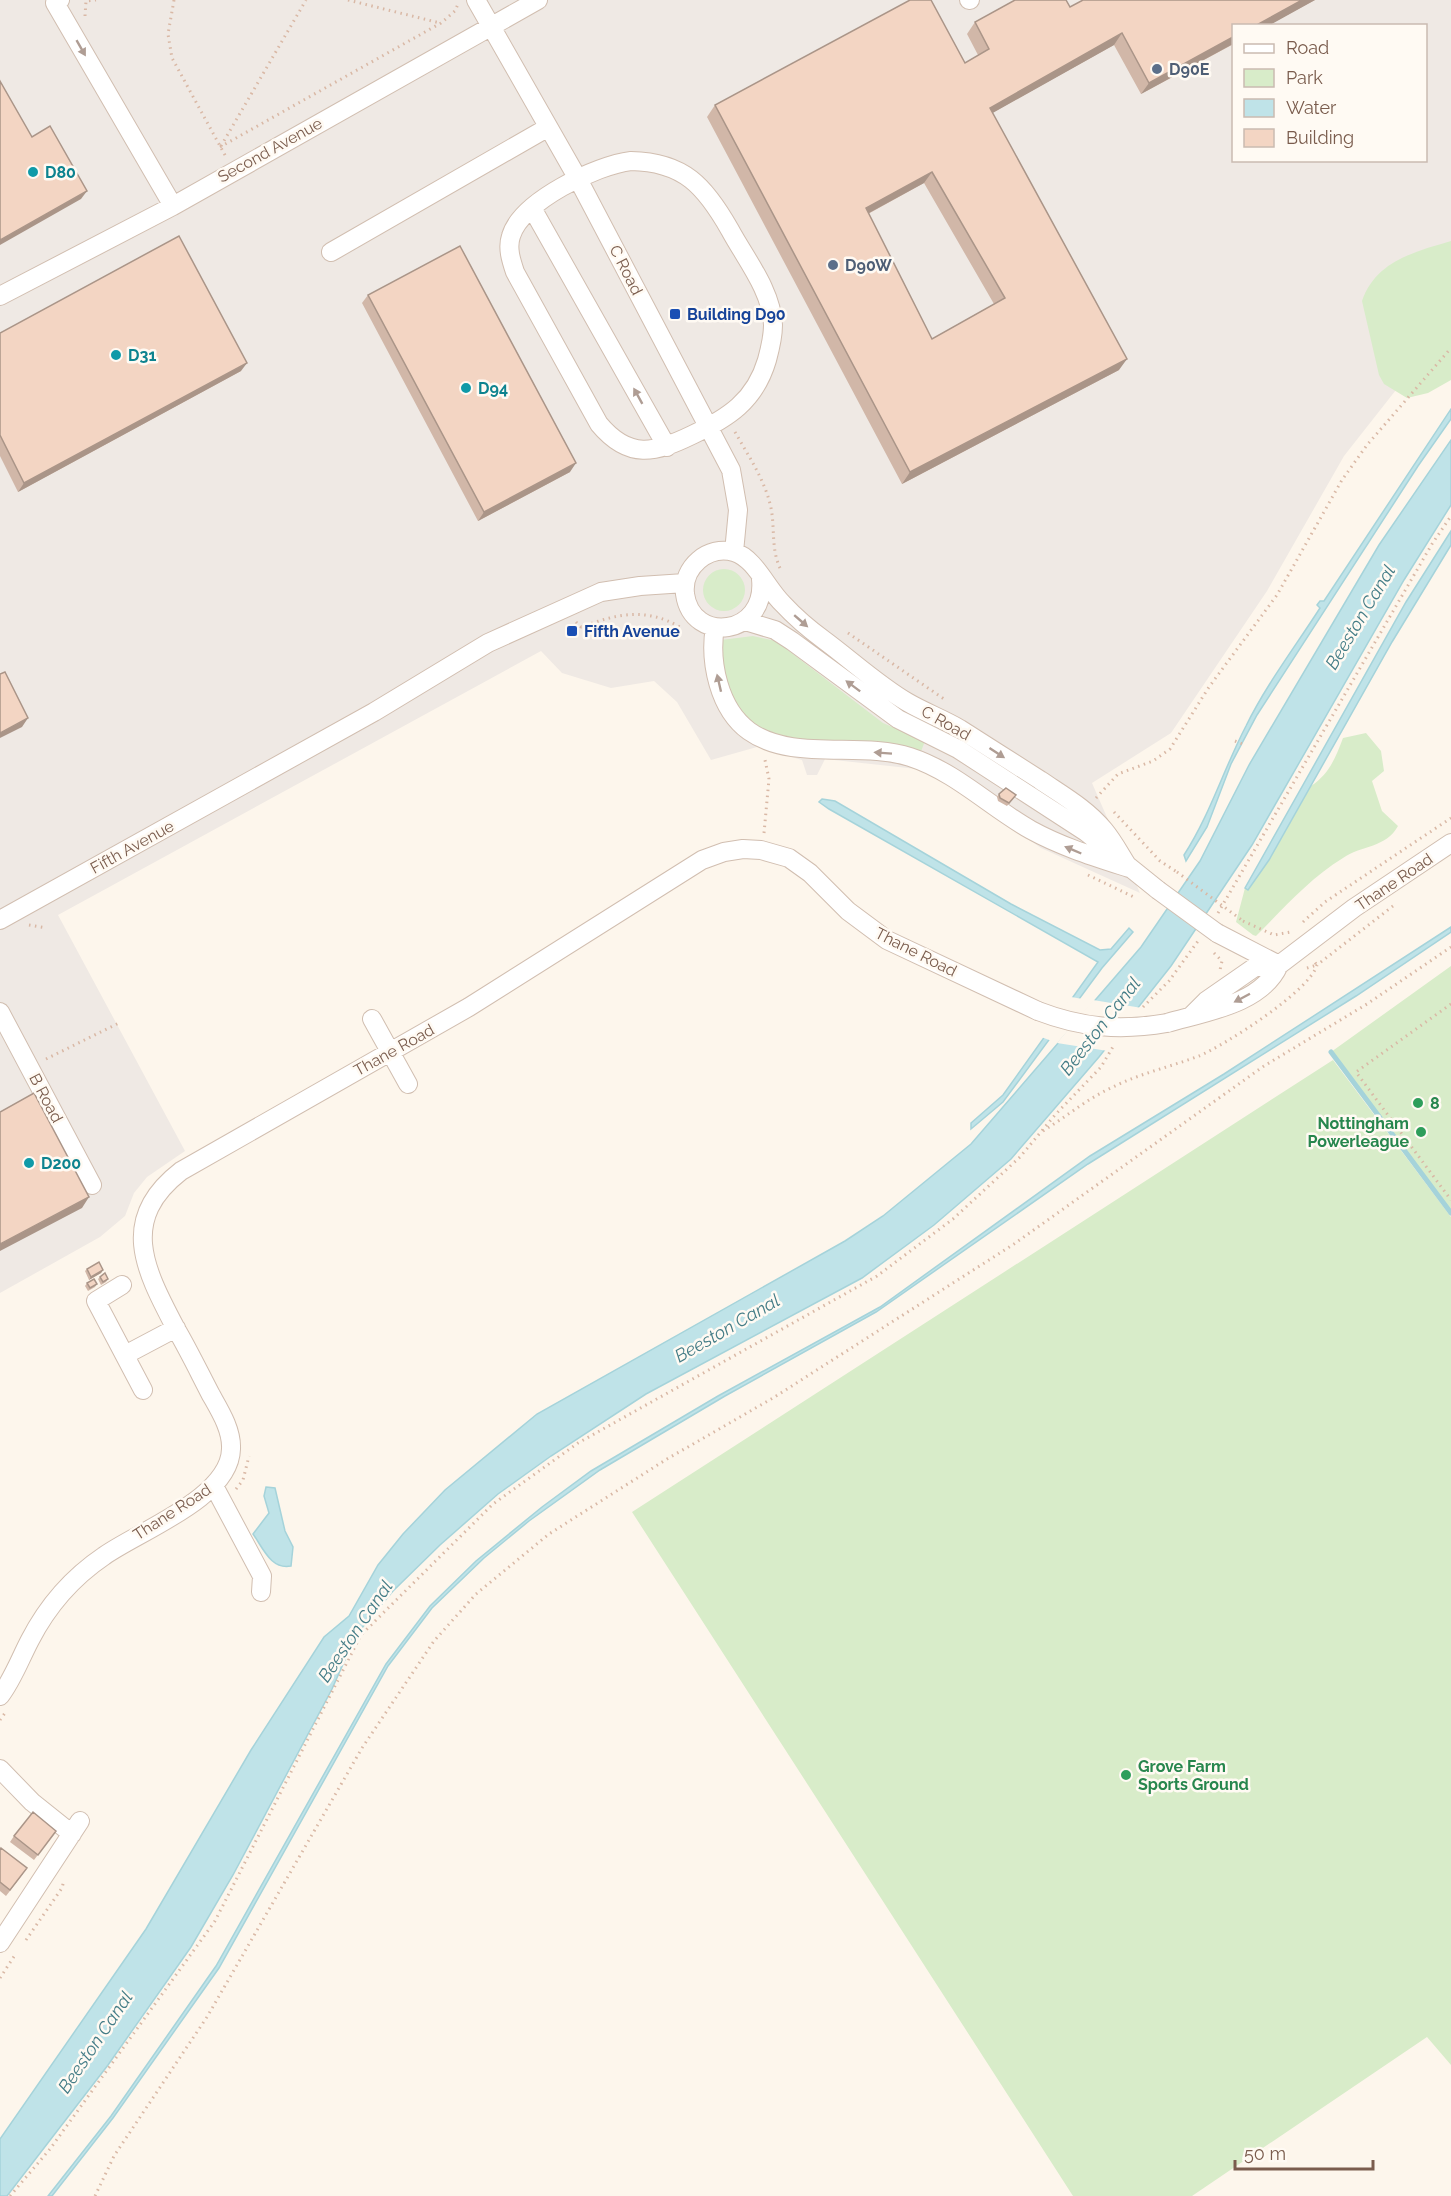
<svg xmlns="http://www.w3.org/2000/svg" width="1451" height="2196" font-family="Raleway,sans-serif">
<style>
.industrial{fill:#efe9e4;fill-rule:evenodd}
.green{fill:#d8ecc9}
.water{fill:#bfe3e8;stroke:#a5d3da;stroke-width:1.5}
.pier{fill:#fdf6ec}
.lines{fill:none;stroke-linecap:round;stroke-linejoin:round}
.stream{stroke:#a5d3da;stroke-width:5}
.minor-casing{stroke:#d1beb0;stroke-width:20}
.path{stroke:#d9b8a5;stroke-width:3;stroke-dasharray:1.5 4.5;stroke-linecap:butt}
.minor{stroke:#fff;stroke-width:18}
.minor-bridge-casing{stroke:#d1beb0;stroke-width:20;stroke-linecap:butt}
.path-bridge{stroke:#d9b8a5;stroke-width:3;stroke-dasharray:1.5 4.5;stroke-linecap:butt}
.minor-bridge{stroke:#fff;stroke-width:18}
.wall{fill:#d1b7a8;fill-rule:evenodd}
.shaded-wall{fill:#aa9588}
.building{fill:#f3d5c3;stroke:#aa9588;stroke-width:1.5;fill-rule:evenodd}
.oneway{fill:#af9d94}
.service-dot{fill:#5c6f8a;stroke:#fffaf3;stroke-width:2}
.culture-dot{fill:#0f9aa8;stroke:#fffaf3;stroke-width:2}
.transit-dot{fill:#1a4fb4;stroke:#fffaf3;stroke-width:2}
.leisure-dot{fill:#2e9e5b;stroke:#fffaf3;stroke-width:2}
.labels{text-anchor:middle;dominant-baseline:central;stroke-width:5;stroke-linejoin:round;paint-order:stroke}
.service-label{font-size:16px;font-weight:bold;fill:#4e5e75;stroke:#fffaf3;text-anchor:start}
.street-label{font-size:16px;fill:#7a5c4d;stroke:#fffaf3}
.culture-label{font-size:16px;font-weight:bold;fill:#0d838f;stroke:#fffaf3;text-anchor:start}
.transit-label{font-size:16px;font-weight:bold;fill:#164399;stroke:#fffaf3;text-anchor:start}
.leisure-label{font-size:16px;font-weight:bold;fill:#27864d;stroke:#fffaf3;text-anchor:start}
.water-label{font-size:18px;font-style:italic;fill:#437c86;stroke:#fffaf3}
</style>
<rect width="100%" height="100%" fill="#fdf6ec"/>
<!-- industrial -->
<path class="industrial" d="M0 0H1451V320L1344 456 1267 591 1171 733 1092 783 1140 893 1041 848 948 783 917 769 825 759 817 775H807L802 760 757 747 711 760 677 702 654 681 611 688 562 673 541 651 58 915 185 1151 147 1177 134 1193 125 1216 100 1237 0 1293ZM1234 26H1426V160H1234Z"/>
<!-- green -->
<path class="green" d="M1451 241V380L1428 393 1407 398 1384 384 1379 375 1362 301C1376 261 1414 252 1451 241Z
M703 590a21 21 0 1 1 42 0a21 21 0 1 1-42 0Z
M753 636 776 641 883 723 925 741 920 754 787 739 754 726 738 709 724 681 721 640Z
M1366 733 1381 751 1384 771 1372 781 1382 811 1398 826C1386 848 1362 845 1343 858 1310 878 1283 909 1256 936L1253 935 1236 922 1245 888 1248 889 1269 860 1311 786C1329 774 1335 759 1343 738Z
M1451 966V1213L1331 1052Z
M1333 1060 1451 1217V2065L1427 2037 1192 2196H1073L632 1512Z"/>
<!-- water -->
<path class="water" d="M1451 409V419L1418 466 1257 715 1231 764 1207 827 1186 861 1184 855C1210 815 1224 768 1246 726 1266 685 1295 647 1320 608L1317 605 1320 601H1324Z
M1451 440V505L1404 580 1252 845 1171 966 1099 1057 1011 1159 934 1225 862 1278 646 1394 551 1456 498 1494 440 1545 393 1591 356 1635 332 1689 233 1875 191 1947 108 2065 7 2196H0V2139L146 1929 251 1750 324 1637 349 1616 378 1565 403 1534 445 1490 537 1414 845 1241 883 1216 971 1144 1141 947 1200 861 1249 765 1379 545Z
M1451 531V545L1392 642 1269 860 1248 890 1245 888 1406 602Z
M822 799 835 801 1011 904 1100 950 1111 949 1129 928 1133 932 1102 968 1003 1102 971 1129V1123L1003 1095 1098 962 829 809 819 802Z
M1451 927V932L1356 996 1088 1164 876 1312 725 1396 600 1470 529 1521 484 1558 432 1608 388 1666 219 1968 113 2118 52 2196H48L111 2116 216 1966 386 1664 430 1606 476 1561 542 1507 591 1471 718 1396 880 1307 1090 1156 1224 1074Z
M266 1487 275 1488 285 1531 293 1547 291 1566C271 1570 263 1548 253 1534L269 1513 264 1496Z"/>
<!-- pier -->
<path class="pier" d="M1071 997 1083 999 1052 1041 1041 1037Z
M1093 1000 1142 1008 1108 1051 1057 1043Z"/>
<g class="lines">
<!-- stream -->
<path class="stream" d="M1331 1052 1451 1213"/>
<!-- minor casing -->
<g class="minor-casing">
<path id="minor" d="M60 0 55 3 173 206
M476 0 578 179 731 470 738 510 734 552
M969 0H970
M631 161C684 162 705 186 730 230 745 258 772 291 773 325 773 337 770 349 767 360 755 401 728 418 692 435 655 453 629 460 599 424L515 272C511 260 507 248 511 236 521 201 597 165 631 161Z
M532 208 667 447
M331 252 547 128
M0 296 173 206 538 0
M761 579C767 636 692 645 685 594 682 567 708 545 734 552 755 558 767 589 783 604 795 617 809 629 824 640 851 660 878 685 907 702 924 712 943 719 960 729 987 746 1013 763 1040 780 1062 795 1087 809 1104 830 1114 842 1121 856 1129 868
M745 621 775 630 792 641 898 719 958 749 1086 832 1158 890
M715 627C709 662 719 709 749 731 792 762 861 741 910 757 956 772 990 807 1031 830 1062 847 1095 857 1129 868
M0 920 374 712 488 643 601 592 640 586 685 583
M1217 933 1279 965
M0 1012 92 1185
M1192 1015 1206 1001 1255 967 1279 965 1354 908 1451 843
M372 1019 408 1084
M1167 1023C1205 1012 1262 1004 1279 965
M122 1285 96 1301 143 1390
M125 1355 176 1328
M214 1486 262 1576 261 1592
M0 1696C13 1679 20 1659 30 1640 47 1607 73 1577 104 1556 139 1531 230 1498 231 1449 232 1430 220 1411 211 1395 199 1372 188 1349 175 1327 144 1268 119 1219 181 1171L469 1007 702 860 724 852 743 849 761 850 789 858 810 873 848 911 887 940 1038 1011
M0 1769 32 1802 72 1834
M0 1943 80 1821"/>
</g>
<!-- path -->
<path class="path" d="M174 0 168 34 172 58 226 157
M348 0 440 23
M85 16 86 1 96 0
M221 146 306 0
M220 147 441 23 455 11 458 4
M735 432C749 457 765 480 771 508 775 528 771 549 780 568
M576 622 581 627C617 614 645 607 680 627
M848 633 944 699
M1235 741 1245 745
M1096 798 1118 774 1153 761 1170 749 1209 687 1277 595 1342 480 1367 445 1451 348
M1114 812 1160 861 1177 872
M764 833 769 779 765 760
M1088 875 1136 898
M1218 913 1432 544 1451 516
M1243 921 1274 935 1291 932
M1303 922 1325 902 1451 818
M29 925 46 928
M1214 953 1222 961 1220 970
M1307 968 1317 965 1313 960
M1451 1004 1356 1072 1451 1200
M1143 1007 1169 981 1198 941
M46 1059 119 1023
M1043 1131C1066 1117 1088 1098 1113 1087 1141 1073 1170 1067 1199 1056 1225 1045 1310 991 1317 965L1393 906
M236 1489 243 1480 249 1456
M0 1720 5 1713
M26 1940 62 1888 64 1880
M0 1978 15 1955
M10 2196 50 2149 215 1921 361 1635 493 1504 578 1443 877 1276 953 1219 1020 1157 1055 1115 1101 1067 1114 1045
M95 2196 114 2156 207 2017 362 1748 434 1641 476 1594 549 1534 667 1459 773 1398 1014 1244 1264 1066 1367 1004 1451 947"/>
<!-- minor -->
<use href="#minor" class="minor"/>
<!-- minor-bridge casing -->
<g class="minor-bridge-casing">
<path id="minor-bridge" d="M1158 890 1217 933
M1038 1011C1082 1028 1121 1031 1167 1023"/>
</g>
<!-- path-bridge -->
<path class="path-bridge" d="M1177 872 1243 921"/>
<!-- minor-bridge -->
<use href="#minor-bridge" class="minor-bridge"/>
</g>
<!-- wall -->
<path class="wall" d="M1083 0H1315L1141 94 1114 45 992 113 1119 370 902 484 707 117 715 105 965 63 978 55 967 34 975 22 1070 7ZM924 183 994 304 932 339 868 214Z
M368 295 570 472 478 521 362 303Z
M0 333 241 371 18 492 0 456Z
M999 794 1016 795 1007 806 998 801 997 797Z
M87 1269 103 1270 101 1273 89 1280 85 1271Z
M100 1277 108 1279 106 1282 101 1285 98 1279Z
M87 1283 97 1284 95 1287 88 1291 85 1286Z
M56 1831 34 1860 10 1842 14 1836Z
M0 1850 23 1874 6 1896 0 1891Z"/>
<!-- shaded-wall -->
<path class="shaded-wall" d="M1302 0H1315L1268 26H1255Z
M1122 33 1114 45 982 119 990 108Z
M1233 37V44L1141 94 1149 83Z
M932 172 924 183 858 219 866 208Z
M87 191 81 199 0 245V240Z
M1127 359 1119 370 902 484 910 472Z
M247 363 241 371 18 492 24 483Z
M576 463 570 472 478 521 484 512Z
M28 718 22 727 0 738V733Z
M89 1197 82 1208 0 1251V1244Z
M103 1270 101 1273 89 1280 91 1277Z"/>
<!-- building -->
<path class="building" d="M910 0H931L965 63 989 49 975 22 1015 0H1066L1070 7 1083 0H1302L1255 26H1233V37L1149 83 1122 33 990 108 1127 359 910 472 715 105ZM932 172 1005 298 932 339 866 208Z
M0 81 32 137 50 126 87 191 0 240Z
M179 236 247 363 24 483 0 435V333Z
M460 246 576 463 484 512 368 295Z
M5 672 28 718 0 733V674Z
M1006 788 1016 795 1009 803 1000 798 999 794Z
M34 1093 89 1197 0 1244V1112Z
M99 1262 103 1270 91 1277 87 1269Z
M105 1273 108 1279 103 1282 100 1277Z
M94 1279 97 1284 90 1288 87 1283Z
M33 1812 56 1831 38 1855 14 1836Z
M1 1848 27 1868 10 1890 0 1882V1850Z"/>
<!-- one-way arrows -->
<defs><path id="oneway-solid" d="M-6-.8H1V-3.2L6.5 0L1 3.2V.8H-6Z" transform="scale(1.5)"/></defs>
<g class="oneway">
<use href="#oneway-solid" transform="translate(81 48) rotate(60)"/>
<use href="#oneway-solid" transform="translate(638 396) rotate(-119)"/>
<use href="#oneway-solid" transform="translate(801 621) rotate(41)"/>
<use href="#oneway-solid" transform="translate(719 683) rotate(-103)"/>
<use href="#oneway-solid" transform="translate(853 686) rotate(-143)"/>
<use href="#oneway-solid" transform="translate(883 753) rotate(-176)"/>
<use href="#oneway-solid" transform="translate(997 753) rotate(33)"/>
<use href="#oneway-solid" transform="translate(1073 850) rotate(-157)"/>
<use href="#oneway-solid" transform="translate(1242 998) rotate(152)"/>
</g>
<!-- markers -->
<g class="service-dot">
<circle cx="1157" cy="69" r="6"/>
<circle cx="833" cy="265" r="6"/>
</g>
<g class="culture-dot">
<circle cx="33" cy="172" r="6"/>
<circle cx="116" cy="355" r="6"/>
<circle cx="466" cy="388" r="6"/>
<circle cx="29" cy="1163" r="6"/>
</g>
<g class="transit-dot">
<rect x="669" y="308" width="12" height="12" rx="3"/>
<rect x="566" y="625" width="12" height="12" rx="3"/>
</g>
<g class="leisure-dot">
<circle cx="1418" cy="1103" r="6"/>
<circle cx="1421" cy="1132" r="6"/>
<circle cx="1126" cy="1775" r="6"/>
</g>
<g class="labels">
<!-- service labels -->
<g class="service-label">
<text x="1169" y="69">D90E</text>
<text x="845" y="265">D90W</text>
</g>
<!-- street labels -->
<g class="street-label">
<text transform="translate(270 150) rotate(-29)">Second Avenue</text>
<text transform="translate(626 270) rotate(63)">C Road</text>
<text transform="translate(946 723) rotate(29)">C Road</text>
<text transform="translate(132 847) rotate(-29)">Fifth Avenue</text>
<text transform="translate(1394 882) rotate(-34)">Thane Road</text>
<text transform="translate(916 952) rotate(27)">Thane Road</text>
<text transform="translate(394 1050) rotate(-29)">Thane Road</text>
<text transform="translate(46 1098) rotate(62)">B Road</text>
<text transform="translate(172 1512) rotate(-33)">Thane Road</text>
</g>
<!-- culture labels -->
<g class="culture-label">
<text x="45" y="172">D80</text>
<text x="128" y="355">D31</text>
<text x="478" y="388">D94</text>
<text x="41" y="1163">D200</text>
</g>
<!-- transit labels -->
<g class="transit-label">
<text x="687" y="314">Building D90</text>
<text x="584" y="631">Fifth Avenue</text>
</g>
<!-- leisure labels -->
<g class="leisure-label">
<text x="1430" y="1103">8</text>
<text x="1409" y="1123" text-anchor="end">Nottingham<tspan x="1409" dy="18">Powerleague</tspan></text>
<text x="1138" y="1766">Grove Farm<tspan x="1138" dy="18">Sports Ground</tspan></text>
</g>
<!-- water labels -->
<g class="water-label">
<text transform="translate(1360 617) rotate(-59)">Beeston Canal</text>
<text transform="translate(1100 1026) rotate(-52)">Beeston Canal</text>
<text transform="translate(727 1328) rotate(-30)">Beeston Canal</text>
<text transform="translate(355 1631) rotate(-56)">Beeston Canal</text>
<text transform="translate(95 2042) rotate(-56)">Beeston Canal</text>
</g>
</g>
<!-- legend -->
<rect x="1232" y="24" width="195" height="138" fill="#fffaf3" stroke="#cabbb1" stroke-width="1.5"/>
<rect x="1244" y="44" width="30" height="9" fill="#ffffff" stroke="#cabbb1" stroke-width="1.5"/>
<text x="1286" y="54" font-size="18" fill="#7a5c4d">Road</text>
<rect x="1244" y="69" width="30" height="18" fill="#d8ecc9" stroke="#cabbb1" stroke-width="1.5"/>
<text x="1286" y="84" font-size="18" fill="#7a5c4d">Park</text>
<rect x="1244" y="99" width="30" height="18" fill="#bfe3e8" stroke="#cabbb1" stroke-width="1.5"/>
<text x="1286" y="114" font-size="18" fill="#7a5c4d">Water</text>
<rect x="1244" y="129" width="30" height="18" fill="#f3d5c3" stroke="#cabbb1" stroke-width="1.5"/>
<text x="1286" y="144" font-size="18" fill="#7a5c4d">Building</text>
<!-- scale -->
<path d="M1235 2160v9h138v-9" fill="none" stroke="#7a5c4d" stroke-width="3"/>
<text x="1244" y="2160" font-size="18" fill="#7a5c4d" stroke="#fffaf3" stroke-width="4.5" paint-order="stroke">50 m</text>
</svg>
